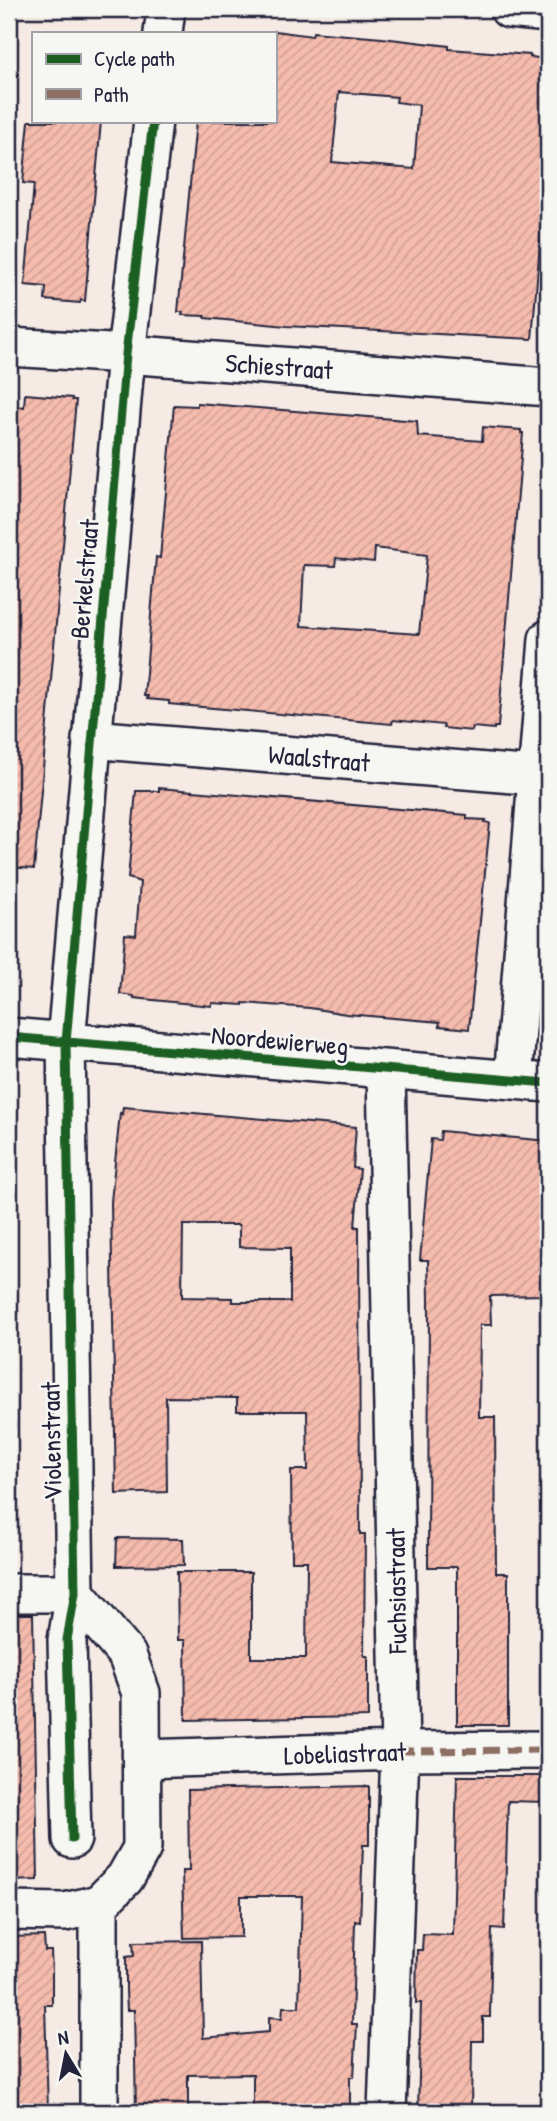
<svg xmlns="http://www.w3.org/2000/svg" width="557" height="2121" font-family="'Patrick Hand',sans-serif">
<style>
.building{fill:url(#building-hatch);stroke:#22223b;stroke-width:2;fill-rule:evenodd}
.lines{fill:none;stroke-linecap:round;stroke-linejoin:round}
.minor-casing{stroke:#22223b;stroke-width:42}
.minor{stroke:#f6f6f2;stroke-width:37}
.quiet{stroke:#8d6e63;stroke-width:7;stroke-dasharray:14 7;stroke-linecap:butt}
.cycleway-casing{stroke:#f6f6f2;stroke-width:13}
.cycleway{stroke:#1b5e20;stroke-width:9}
.labels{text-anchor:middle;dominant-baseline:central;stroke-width:5;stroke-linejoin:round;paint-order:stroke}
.street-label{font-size:26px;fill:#22223b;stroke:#f6f6f2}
</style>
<defs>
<pattern id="building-hatch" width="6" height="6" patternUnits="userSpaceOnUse" patternTransform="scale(1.75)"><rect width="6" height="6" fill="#f5bbad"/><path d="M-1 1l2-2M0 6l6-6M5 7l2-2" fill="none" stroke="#d2a096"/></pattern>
</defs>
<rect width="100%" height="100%" fill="#f6eae4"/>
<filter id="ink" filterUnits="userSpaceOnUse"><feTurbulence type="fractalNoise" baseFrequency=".0143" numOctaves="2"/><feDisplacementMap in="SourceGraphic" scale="14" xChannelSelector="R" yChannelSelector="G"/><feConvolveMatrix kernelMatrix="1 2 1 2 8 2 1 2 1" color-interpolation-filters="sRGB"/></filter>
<g filter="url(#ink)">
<!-- building -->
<path class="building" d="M275 31 312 36 313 32 382 38 449 46V49L530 55V57L548 59V149L532 339 286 326 205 318V316L182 315 183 312H178L196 121H275ZM339 92 397 97 396 102 419 105 414 169 332 162Z
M29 121H101L85 301 81 300 80 303 45 300 46 287 25 285 34 184 23 183Z
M25 394 72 398V400H76L34 869 9 867V406L24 407Z
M197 403 417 421 418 436 482 441 483 427 521 430V433H523L521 458 498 727H494V729L473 727 472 731 443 728 444 725 393 720 392 724 169 704V701L147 699 148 696H144L156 557 160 558 174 405 197 406ZM375 548 427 555 419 634 301 626 304 565 335 566 336 558 374 562Z
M159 788 467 815V819L486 820 485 822 490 823 469 1029 439 1026 440 1022 346 1014 310 1008 243 1003V1005L212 1003 211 1006 134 998V996L120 994 125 934 136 935 140 882 128 878 136 791H159Z
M123 1107 356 1127 353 1168 360 1169 355 1227H359L360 1534H365L364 1656H368V1717L186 1720 185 1640H178L177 1572H251V1658H306L307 1561H292L291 1470H308L307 1411H237V1398L166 1397 167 1492 116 1494 111 1202 120 1113 122 1114ZM183 1225H239V1247L290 1248V1302H233V1298L182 1297Z
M441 1131 548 1141V1295L490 1296 491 1325H480L479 1417H495L496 1573H508V1725H457V1567H428L429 1299 428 1260H420L431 1139 440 1140Z
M117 1538 183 1539 184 1565 116 1566Z
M9 1614H33L38 1880 9 1881Z
M457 1776H546V1802L508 1801 504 1929 492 1928 490 2013V2017H483V2041H472L471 2112H418L421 2003H416L417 1950H422L423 1934 453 1935Z
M369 1786V1845H363L360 1922 355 1921 352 2024H357L354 2077H350V2112H253V2074L188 2075V2112H136L134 2010H127L126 1992V1957L134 1956 133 1942 201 1941 203 2038 269 2032V2017L282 2018 283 2007H299L302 1896H241V1937L184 1938 182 1871H189L188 1790Z
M44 1936 45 1951H51L52 1973V2005H45L48 2112H9V1937Z"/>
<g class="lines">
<!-- minor casing -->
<g class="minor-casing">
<path id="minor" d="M509 9 548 13
M163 33 166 9
M9 347 126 354 548 387
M91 739 548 777
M9 1037 548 1083
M386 1070 400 1751 387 2112
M513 1080 548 639
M9 1593H75
M75 1593 127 1655 141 1693 142 1848 125 1878 99 1904V2112
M143 1759 400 1751 548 1750
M72 1839 67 1640 75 1593 66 1042 126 354 153 121
M9 1911 65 1912 99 1904"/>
</g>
<!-- minor -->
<use href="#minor" class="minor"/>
<!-- quiet -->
<path class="quiet" d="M400 1751 548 1750"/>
<!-- cycleway casing -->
<g class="cycleway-casing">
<path id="cycleway" d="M9 1037 548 1083
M72 1839 67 1640 75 1593 66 1042 126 354 153 121"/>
</g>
<!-- cycleway -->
<use href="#cycleway" class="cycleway"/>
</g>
</g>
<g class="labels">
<!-- street labels -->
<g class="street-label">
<text transform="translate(279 366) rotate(4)">Schiestraat</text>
<text transform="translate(84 579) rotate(-85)">Berkelstraat</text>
<text transform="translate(319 758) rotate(5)">Waalstraat</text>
<text transform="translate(280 1040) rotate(5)">Noordewierweg</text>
<text transform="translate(51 1441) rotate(-91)">Violenstraat</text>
<text transform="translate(396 1591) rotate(-91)">Fuchsiastraat</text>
<text transform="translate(345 1753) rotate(-2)">Lobeliastraat</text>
</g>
</g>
<!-- margin -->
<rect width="557" height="2121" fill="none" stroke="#f6f6f2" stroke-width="35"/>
<rect x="18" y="18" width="522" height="2086" fill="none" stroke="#22223b" stroke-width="2.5" filter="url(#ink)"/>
<!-- legend -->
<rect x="32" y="32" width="245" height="91" fill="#f6f6f2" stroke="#a1a1a9" stroke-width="2"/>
<rect x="46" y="54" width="35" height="10" fill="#1b5e20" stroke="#a1a1a9" stroke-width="2"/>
<text x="94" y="66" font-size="21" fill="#22223b">Cycle path</text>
<rect x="46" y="89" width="35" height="10" fill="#8d6e63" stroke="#a1a1a9" stroke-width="2"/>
<text x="94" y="102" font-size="21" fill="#22223b">Path</text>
<!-- north arrow -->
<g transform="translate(66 2054) rotate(350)" stroke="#f6f6f2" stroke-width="5" paint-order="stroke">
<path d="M0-5L12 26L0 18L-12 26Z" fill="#22223b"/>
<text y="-10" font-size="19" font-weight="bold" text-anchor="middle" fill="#22223b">N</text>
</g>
</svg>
